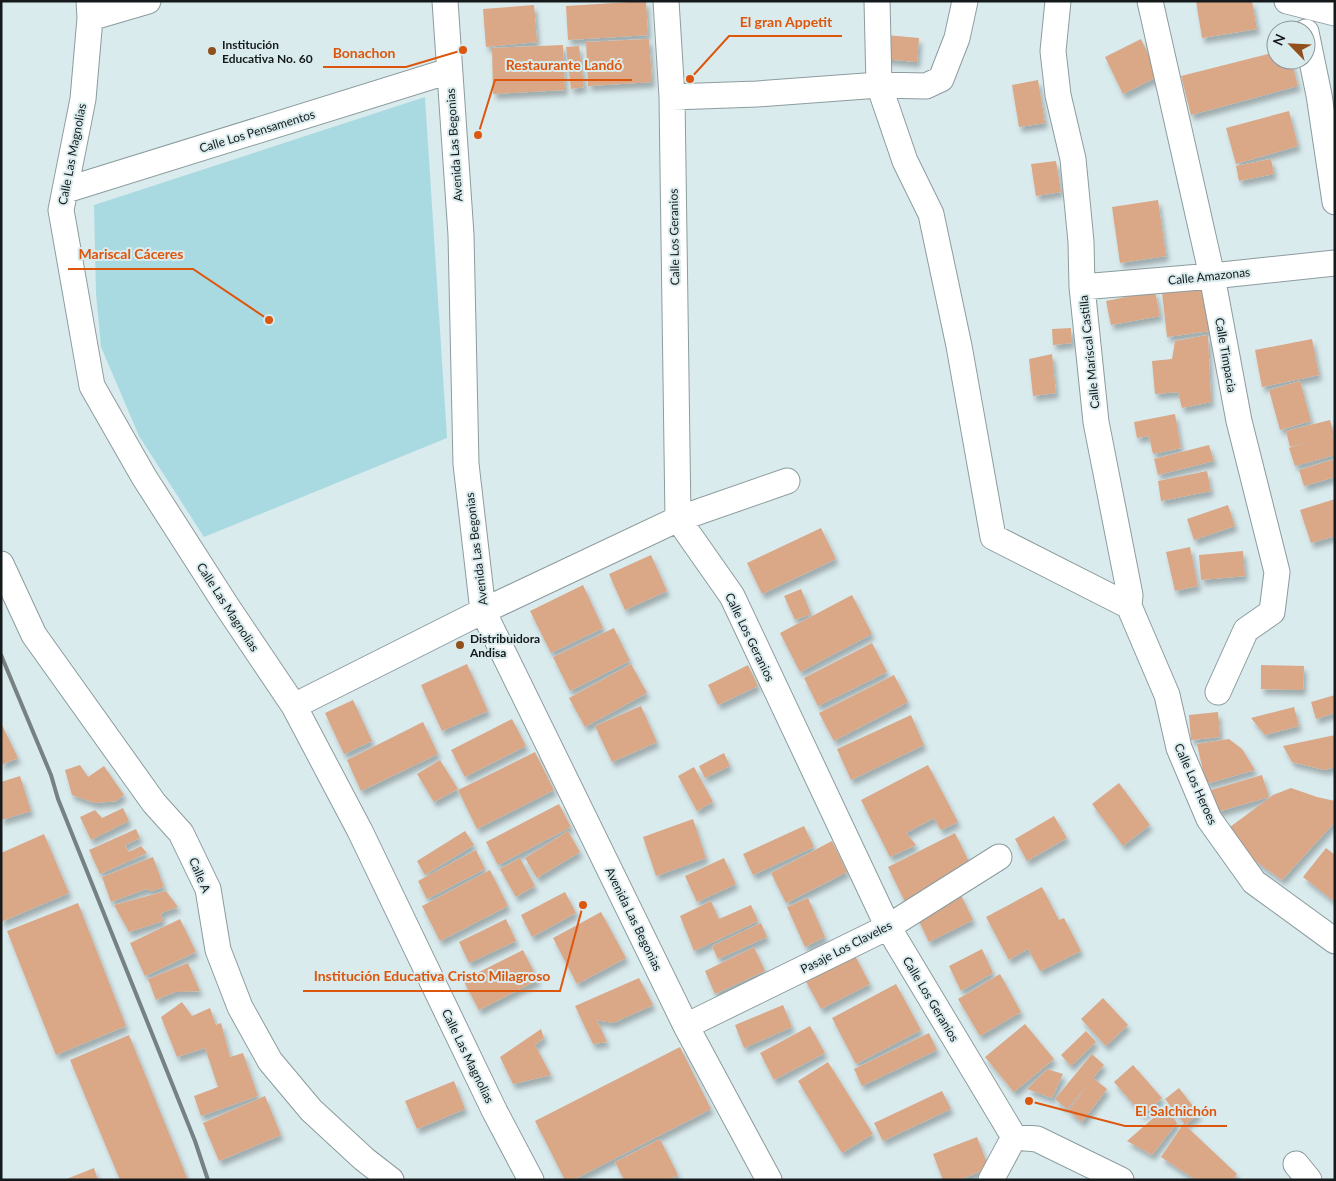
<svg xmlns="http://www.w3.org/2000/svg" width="1336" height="1181" font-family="Lato,sans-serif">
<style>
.green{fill:#aadae1}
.building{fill:#daa787;filter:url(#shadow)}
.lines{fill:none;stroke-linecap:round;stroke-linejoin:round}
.minor-casing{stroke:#8c9c9e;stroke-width:27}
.minor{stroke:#fff;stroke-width:25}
.rail{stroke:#768183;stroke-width:4}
.poi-dot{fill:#914f1d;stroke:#daebee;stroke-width:2}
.labels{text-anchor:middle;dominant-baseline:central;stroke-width:4;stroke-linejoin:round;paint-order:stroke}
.poi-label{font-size:12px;font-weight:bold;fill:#141a1b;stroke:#daebee;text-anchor:start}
.street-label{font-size:12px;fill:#141a1b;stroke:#daebee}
.leader{fill:none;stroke:#dd560d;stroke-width:2}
.callout-dot{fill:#dd560d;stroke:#daebee;stroke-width:2}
.callout-label{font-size:14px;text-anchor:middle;font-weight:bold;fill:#dd560d;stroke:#daebee;stroke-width:4;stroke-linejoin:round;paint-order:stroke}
</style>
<defs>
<filter id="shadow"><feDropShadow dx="3" dy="5.5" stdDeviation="2.5" flood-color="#0004"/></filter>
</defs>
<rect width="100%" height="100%" fill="#daebee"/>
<!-- green -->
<path class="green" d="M425 97 447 438 204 537 139 436 101 347 96 294 94 205Z"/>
<!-- building -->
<path class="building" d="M646 1 648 35 568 40 566 6Z
M1196 1H1252L1257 29 1202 38Z
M534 5 537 42 486 47 483 9Z
M886 35 919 38 917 62 883 59Z
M649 39 652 82 588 86 586 42Z
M1141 39 1159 76 1123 94 1105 57Z
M563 45 565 90 493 94 492 48Z
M579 46 584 87 571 89 566 47Z
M1276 52V60H1291L1298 86 1191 115 1181 76Z
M1038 80 1045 123 1019 127 1012 85Z
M1289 111 1298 146 1236 164 1226 128Z
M1271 159 1274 174 1239 181 1236 166Z
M1056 161 1061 192 1036 196 1031 164Z
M1158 200 1166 256 1120 263 1112 207Z
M1205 286 1210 331 1167 337 1162 292Z
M1155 291 1160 316 1111 325 1106 301Z
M1071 328 1072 343 1053 345 1052 329Z
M1208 335 1211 402 1182 408 1178 392 1155 394 1152 361 1172 359 1175 341Z
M1312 339 1319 375 1262 387 1255 350Z
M1052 354 1056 393 1033 396 1029 359Z
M1300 381 1311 421 1280 430 1269 390Z
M1175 414 1181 448 1153 454 1149 436 1137 438 1134 422Z
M1330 420 1334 435 1332 436 1335 445V455L1295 466 1289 448 1310 442 1290 447 1286 431Z
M1209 445 1214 461 1158 475 1154 459Z
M1335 459V477L1304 486 1299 470Z
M1207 471 1211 491 1161 501 1158 481Z
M1335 499V536L1311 543 1300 510Z
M1228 505 1235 526 1194 540 1187 519Z
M821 528 836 559 762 594 747 563Z
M1190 547 1198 586 1175 591 1166 552Z
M1243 551 1245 576 1201 580 1199 555Z
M651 555 667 591 625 610 609 574Z
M583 585 603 628 551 653 530 611Z
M801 589 811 614 795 620 784 596Z
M852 595 872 634 800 672 780 633Z
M614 628 630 661 570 691 553 657Z
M872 643 887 672 818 706 804 678Z
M467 664 488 711 442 731 421 685Z
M631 664 647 693 585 727 569 698Z
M748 665 758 686 718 705 708 685Z
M1261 665 1304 666 1303 690 1261 689Z
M894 675 908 702 834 741 819 713Z
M1335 695V713L1316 719 1311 702Z
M353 700 372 741 344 754 325 713Z
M641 706 657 742 612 762 595 726Z
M1294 707 1299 726 1265 735 1251 718Z
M1218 712 1220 737 1191 740 1189 715Z
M911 715 924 745 851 780 837 749Z
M512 719 526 746 465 777 451 750Z
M423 722 438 754 361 791 347 760Z
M1 723 18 758 1 765Z
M1335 735V767L1324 770 1292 762 1283 746Z
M1229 739 1242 749 1255 770 1206 784 1197 744Z
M535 752 554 790 477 829 458 790Z
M724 753 730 766 705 778 699 766Z
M440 760 458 789 434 802 417 774Z
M80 765 88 777 104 766 124 795 116 801 95 803 72 795 65 770Z
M928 765 958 822 941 830 934 818 906 833 916 845 890 857 861 800Z
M694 767 713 802 697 811 678 776Z
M1262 775 1269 797 1217 812 1211 790Z
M20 776 31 811 1 820V782Z
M1119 783 1150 825 1123 846 1092 804Z
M1291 788 1317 797 1335 801V822L1282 880 1250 857 1226 830 1273 795Z
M559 804 571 827 498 865 486 842Z
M123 808 129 821 91 840 80 817 95 810 102 818Z
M1054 816 1067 838 1027 861 1015 839Z
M693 819 706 858 656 876 643 837Z
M804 826 814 847 753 875 743 854Z
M136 829 140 838 125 845 129 852 141 846 147 853 100 874 89 850Z
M465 831 474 845 425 875 417 861Z
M568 831 580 852 537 878 525 858Z
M955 833 972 868 905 902 888 867Z
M44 834 69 893 1 922V853Z
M832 841 847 872 786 903 771 873Z
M1326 848 1335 855V902L1303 877Z
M476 850 485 869 427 899 418 881Z
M153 857 164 887 152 891 146 889 111 902 102 877Z
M520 858 535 886 516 897 500 869Z
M724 858 736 884 697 902 685 876Z
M490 870 508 906 440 941 422 906Z
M1042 887 1059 920 1064 918 1081 951 1040 971 1028 949 1009 960 986 917Z
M166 891 178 907 161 913 163 921 129 932 114 905Z
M565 892 576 913 532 937 521 915Z
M960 893 973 920 929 942 916 915Z
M808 898 825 937 805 947 787 907Z
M711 901 719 919 751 905 758 921 694 951 680 916Z
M78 903 126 1026 56 1055 7 931Z
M601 912 626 958 577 984 553 938Z
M180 919 196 952 145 976 130 943Z
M506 919 516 941 469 963 459 942Z
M761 923 767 937 718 959 712 946Z
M754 947 765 971 715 994 705 971Z
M982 949 993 973 961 991 949 966Z
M523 950 538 980 479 1010 463 980Z
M853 952 870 984 821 1009 804 978Z
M188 963 200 991 175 992 156 1000 148 979Z
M1000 974 1021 1012 980 1036 958 999Z
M639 978 653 1005 613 1023 597 1020 607 1042 593 1044 575 1006Z
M896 984 921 1030 856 1064 832 1018Z
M1103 998 1128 1025 1106 1046 1081 1019Z
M182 1002 192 1016 210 1008 216 1025 221 1023 230 1057 243 1053 258 1096 201 1116 194 1096 218 1087 205 1048 177 1057 161 1017Z
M783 1005 792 1027 744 1048 735 1025Z
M1025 1024 1054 1059 1014 1092 985 1057Z
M810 1026 825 1053 774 1080 760 1053Z
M541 1029 544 1038 535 1045 551 1075 513 1084 500 1057Z
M1086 1031 1096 1042 1071 1066 1061 1055Z
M929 1033 937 1050 862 1086 854 1069Z
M129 1035 188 1180H120L70 1060Z
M680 1047 711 1109 573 1180H565L535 1121Z
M1092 1054 1104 1065 1093 1078 1107 1089 1082 1122 1068 1111 1088 1085 1067 1109 1055 1099Z
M828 1062 873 1134 842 1153 798 1081Z
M1133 1065 1162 1098 1143 1115 1114 1082Z
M1047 1069 1063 1074 1052 1098 1027 1089Z
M454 1081 465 1109 417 1129 405 1101Z
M1179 1088 1199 1114 1185 1125 1237 1174 1233 1180H1196L1161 1157 1184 1123 1165 1099Z
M942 1091 951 1109 883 1141 874 1123Z
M265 1096 281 1135 219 1161 203 1123Z
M1166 1107 1177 1123 1152 1155 1127 1141Z
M977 1137 989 1168 959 1180H943L933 1154Z
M660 1139 678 1175 669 1180H624L615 1162Z
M94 1168 98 1180H64Z"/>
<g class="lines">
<!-- minor casing -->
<g class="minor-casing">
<path id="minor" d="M89 1 90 18 83 99 61 210 92 386 144 477 226 605 294 706 360 831 495 1112 531 1180
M445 1 461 235 466 464 483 611 686 1026 769 1180
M666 1 672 97 678 519 732 596 888 927 1014 1137
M877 1 879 85 926 86 941 79 957 38 965 1
M1058 1 1053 51 1058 95 1073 159 1081 242 1082 287 1096 422 1130 595 1129 606 1167 695 1179 748 1209 819 1254 882 1335 941
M1150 1 1212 276 1239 421 1277 572 1272 612 1246 630 1218 692
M1287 1 1335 13
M90 18 148 1
M1306 32 1319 95 1335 202
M672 97 757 94 879 85 905 161 931 214 959 346 993 537 1129 606
M66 190 449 71
M1082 287 1212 276 1335 263
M1 564 34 635 154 803 181 833 208 889 218 950 240 1007 270 1061 311 1110 364 1159 391 1180
M294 706 483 611 678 519 787 481
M686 1026 888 927 999 857
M1014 1137 1037 1139 1121 1180
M1296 1164 1309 1180
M991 1180 1014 1137"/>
</g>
<!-- minor -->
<use href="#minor" class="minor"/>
<!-- rail -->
<path class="rail" d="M1 655 51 775 58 799 195 1141 208 1180"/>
</g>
<!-- markers -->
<g class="poi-dot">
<circle cx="212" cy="51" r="5"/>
<circle cx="460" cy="645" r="5"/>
</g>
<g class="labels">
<!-- poi labels -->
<g class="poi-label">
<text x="222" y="44">Institución<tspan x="222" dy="14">Educativa No. 60</tspan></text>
<text x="470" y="638">Distribuidora<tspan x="470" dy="14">Andisa</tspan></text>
</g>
<!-- street labels -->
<g class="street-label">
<text transform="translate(257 131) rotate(-17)">Calle Los Pensamentos</text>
<text transform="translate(454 145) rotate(-94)">Avenida Las Begonias</text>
<text transform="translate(72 154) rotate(-79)">Calle Las Magnolias</text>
<text transform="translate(674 237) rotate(-91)">Calle Los Geranios</text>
<text transform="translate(1209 276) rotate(-6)">Calle Amazonas</text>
<text transform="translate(1089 352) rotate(-96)">Calle Mariscal Castilla</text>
<text transform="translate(1226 355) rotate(80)">Calle Timpacia</text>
<text transform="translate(476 549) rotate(-97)">Avenida Las Begonias</text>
<text transform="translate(228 607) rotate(57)">Calle Las Magnolias</text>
<text transform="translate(750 637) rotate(64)">Calle Los Geranios</text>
<text transform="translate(1196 784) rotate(66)">Calle Los Heroes</text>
<text transform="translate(200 875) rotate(67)">Calle A</text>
<text transform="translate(634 919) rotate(64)">Avenida Las Begonias</text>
<text transform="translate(846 947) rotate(-27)">Pasaje Los Claveles</text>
<text transform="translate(931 999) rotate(59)">Calle Los Geranios</text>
<text transform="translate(468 1056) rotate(64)">Calle Las Magnolias</text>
</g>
</g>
<!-- callouts -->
<path class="leader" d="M690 79L729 36H842M463 50L406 67H323M478 135L495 80H632M269 320L193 269H68M583 905L560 991H303M1029 1101L1125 1126H1227"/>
<g class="callout-dot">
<circle cx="690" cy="79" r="5"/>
<circle cx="463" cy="50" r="5"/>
<circle cx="478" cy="135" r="5"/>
<circle cx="269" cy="320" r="5"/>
<circle cx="583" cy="905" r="5"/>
<circle cx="1029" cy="1101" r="5"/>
</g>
<g class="callout-label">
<text x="786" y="27">El gran Appetit</text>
<text x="364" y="58">Bonachon</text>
<text x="564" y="70">Restaurante Landó</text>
<text x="131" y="259">Mariscal Cáceres</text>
<text x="432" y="981">Institución Educativa Cristo Milagroso</text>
<text x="1176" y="1116">El Salchichón</text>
</g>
<!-- border -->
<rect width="1336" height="1181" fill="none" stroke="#141a1b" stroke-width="5"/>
<!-- north arrow -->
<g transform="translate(1291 45) rotate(294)"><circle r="24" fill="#daebee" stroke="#8b979a"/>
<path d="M0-4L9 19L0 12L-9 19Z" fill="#914f1d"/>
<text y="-8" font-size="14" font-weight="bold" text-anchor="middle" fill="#141a1b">N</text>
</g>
</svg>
